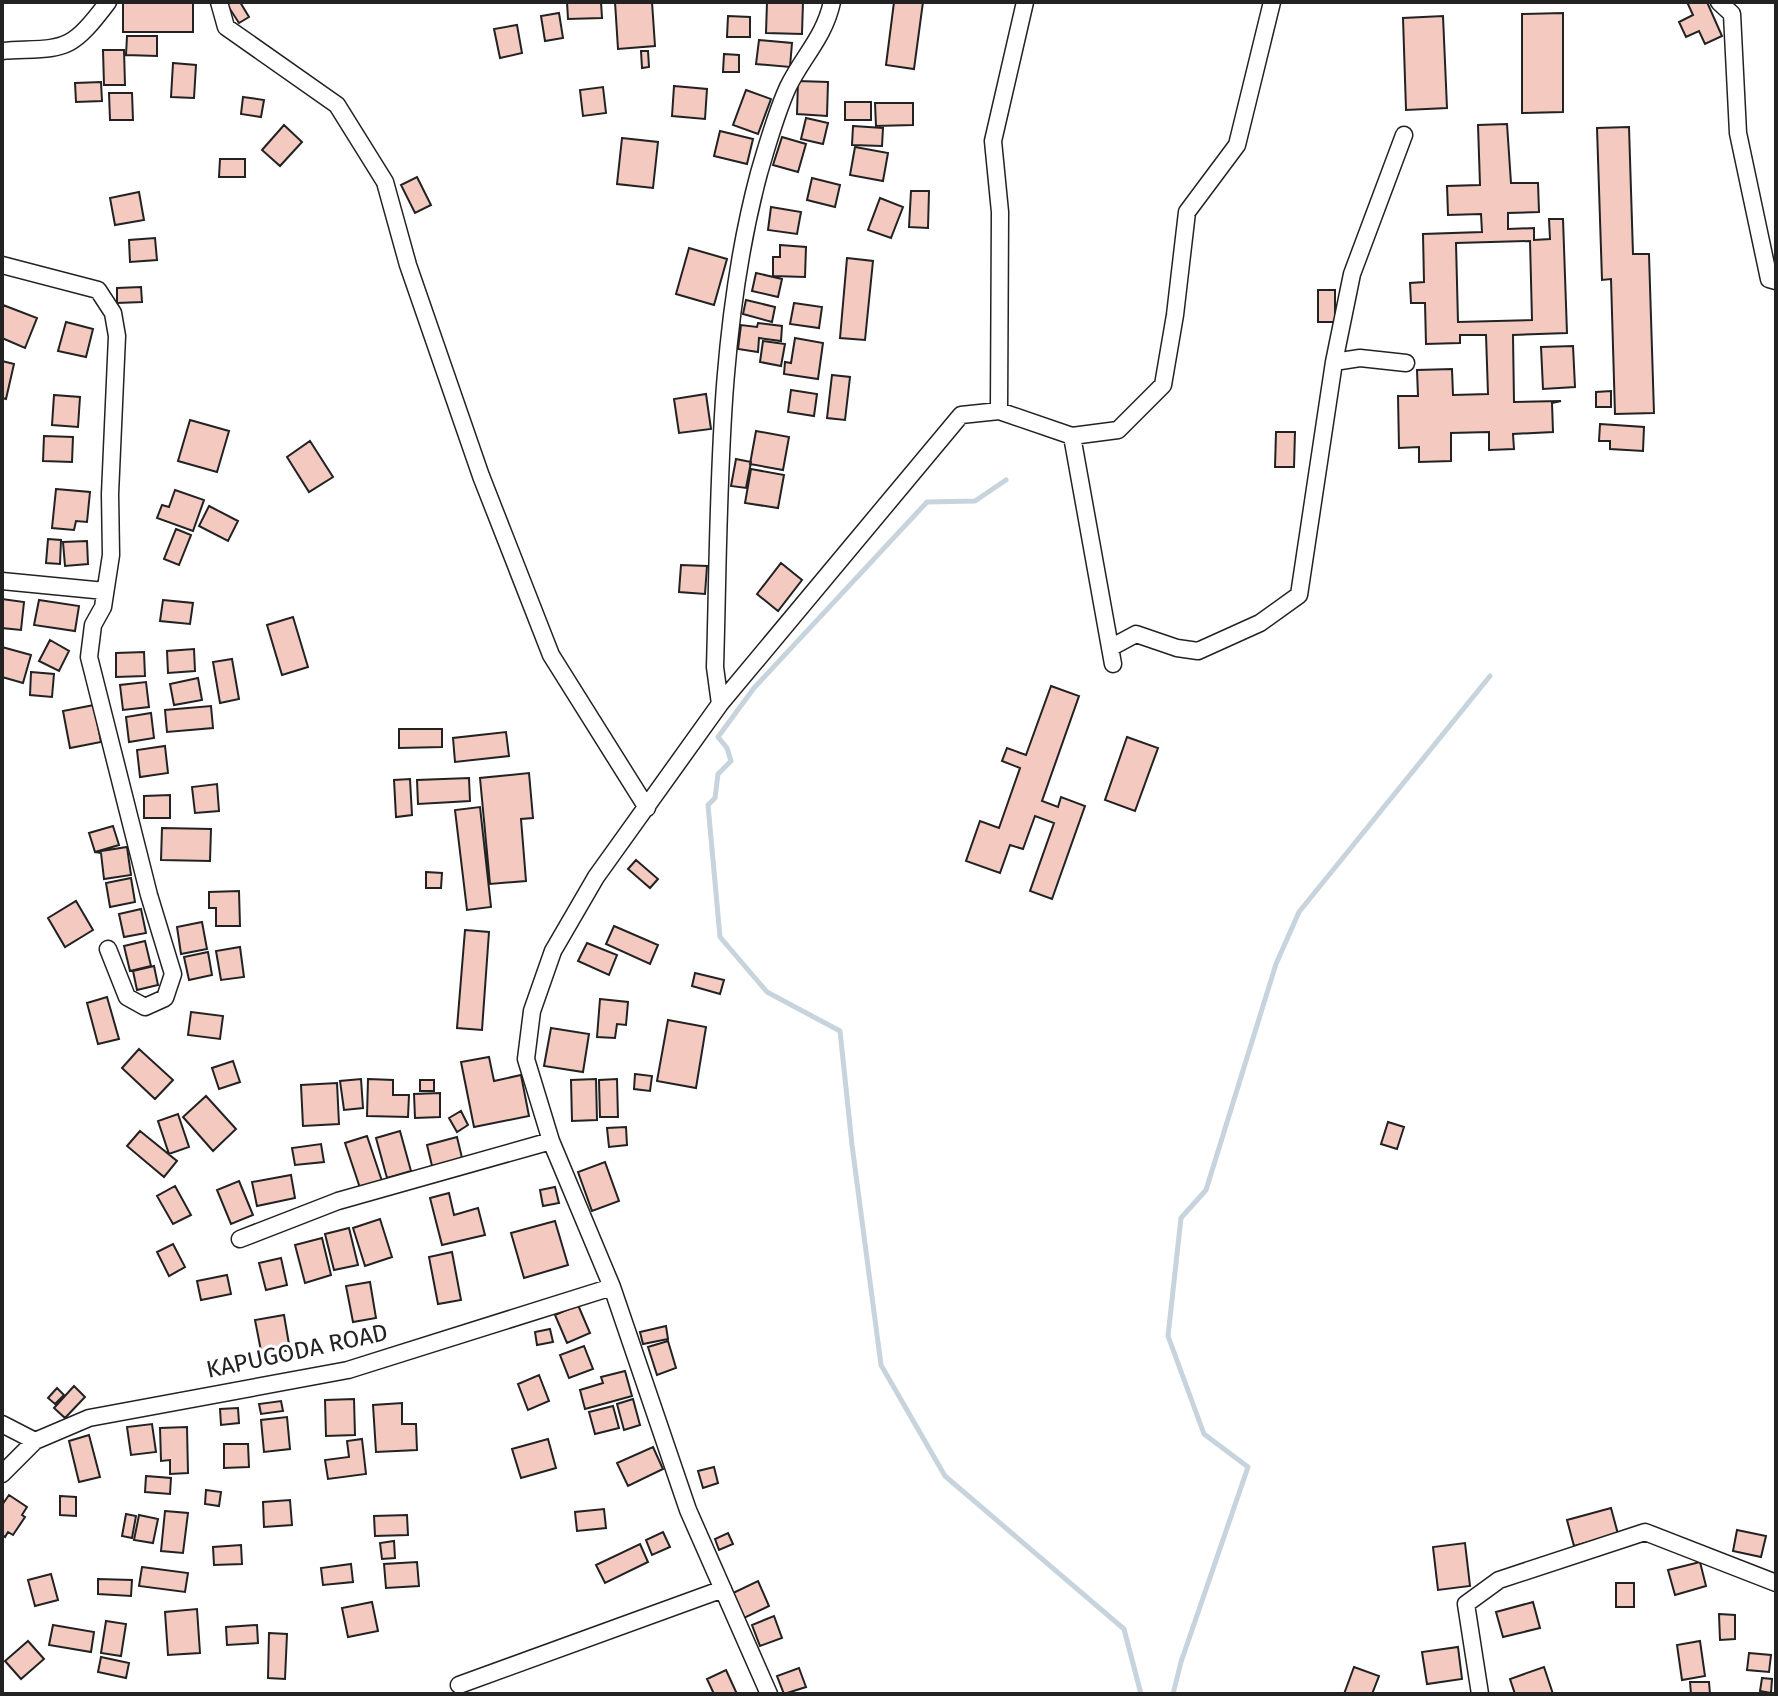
<svg xmlns="http://www.w3.org/2000/svg" width="1778" height="1696" font-family="'Fira Sans',sans-serif">
<style>
.lines{fill:none;stroke-linecap:round;stroke-linejoin:round}
.stream{stroke:#c7d3dd;stroke-width:5}
.building{fill:#f3c9c0;stroke:#222;stroke-width:2;fill-rule:evenodd}
.minor-casing{stroke:#222;stroke-width:19}
.minor{stroke:#fff;stroke-width:16}
.labels{text-anchor:middle;dominant-baseline:central;stroke-width:6;stroke-linejoin:round;paint-order:stroke}
.street-label{font-size:24px;fill:#222;stroke:#fff}
</style>
<rect width="100%" height="100%" fill="#fff"/>
<g class="lines">
<!-- stream -->
<path class="stream" d="M1006 480 975 501 927 502 754 688 718 737 727 748 731 761 718 774 715 798 708 805 720 937 767 992 840 1031 852 1145 881 1365 945 1476 1124 1629 1141 1694
M1173 1694 1181 1662 1248 1467 1204 1434 1168 1336 1181 1218 1206 1190 1276 964 1299 912 1490 676"/>
</g>
<!-- building -->
<path class="building" d="M123 2H193V32H123Z
M240 2 249 17 239 23 226 3Z
M567 2H601L602 18 568 19Z
M615 2H652L655 46 618 49Z
M767 2H803L802 34 766 33Z
M894 2H923L914 69 886 65Z
M1687 2H1707L1722 36 1705 44 1699 31 1686 37 1679 22 1693 15Z
M559 13 563 38 545 41 541 16Z
M1563 13V112L1522 113V14Z
M728 16 750 17V37H727Z
M1443 16 1447 108 1406 110 1403 18Z
M517 25 522 53 500 58 494 29Z
M127 36H157V56L126 55Z
M759 40 792 43 790 67 756 64Z
M103 50H124L125 85H104Z
M641 51H648L649 67 642 68Z
M724 54 739 55V72H723Z
M173 63 196 65 194 98 171 97Z
M798 81 828 82 827 116 797 114Z
M101 82 102 101 76 102 75 83Z
M674 86 707 89 705 119 672 116Z
M603 87 606 113 583 116 580 90Z
M746 90 771 99 758 134 733 125Z
M109 93H132L133 120H110Z
M243 97 264 100 261 117 241 114Z
M845 102H871V120H845Z
M875 103H913V125L876 126Z
M806 118 828 123 823 144 801 139Z
M1507 124 1511 183H1538L1539 212 1508 213V229L1534 228V240L1550 239 1549 219H1563L1567 333 1513 335 1514 402 1561 401 1552 403 1553 432 1513 434 1514 449 1489 450V432L1451 433V461L1419 462V447L1399 448 1398 396H1418L1417 370 1452 369 1453 395 1488 394 1486 335H1460V343L1426 344 1425 303H1411L1410 283 1424 282 1423 234 1482 232 1481 214 1448 215 1447 186 1480 185 1478 125ZM1530 241 1532 320 1458 322 1456 243Z
M284 125 302 142 280 166 262 150Z
M853 126 883 128 882 146 852 145Z
M1629 127 1633 254H1649L1654 413 1615 414 1611 279 1602 280 1597 128Z
M720 131 753 139 747 164 714 156Z
M782 137 806 144 798 172 773 165Z
M622 138 658 142 653 188 617 184Z
M855 147 888 153 883 181 850 175Z
M220 159H245V177H219Z
M417 177 431 205 415 213 401 185Z
M812 178 840 185 835 207 807 200Z
M911 191H929L928 228 909 227Z
M139 192 144 220 115 225 110 198Z
M880 198 903 207 891 238 868 230Z
M771 207 801 212 797 234 768 230Z
M155 238 157 260 130 262 129 240Z
M780 245 806 247 805 277 773 276V257H780Z
M689 248 727 259 714 305 676 294Z
M847 258 873 261 865 340 840 338Z
M756 273 782 279 778 297 752 291Z
M141 287 142 302 117 303V288Z
M1318 290H1335V322H1318Z
M746 300 775 307 772 322 743 314Z
M794 303 822 307 819 328 790 324Z
M3 305 37 318 25 348 2 338Z
M66 322 93 329 86 357 58 351Z
M758 323 782 326 781 341 759 338 758 352 738 349 741 325 757 327Z
M795 338 823 343 818 379 784 374 785 362 791 363Z
M763 341 785 344 781 366 760 362Z
M1573 346 1575 387 1543 389 1541 347Z
M2 361 14 364 6 399 2 398Z
M832 375 850 377 845 420 827 418Z
M791 390 817 394 814 416 788 412Z
M1611 391V407H1596V392Z
M706 394 711 429 679 433 674 399Z
M54 395 80 397 78 427 52 425Z
M190 420 229 431 217 472 178 461Z
M1600 424 1644 427 1643 451 1610 449V441H1599Z
M756 431 789 437 783 470 750 464Z
M1276 432H1295L1294 467H1275Z
M44 436 73 437 72 462 43 461Z
M310 441 333 477 309 492 287 457Z
M736 459 751 462 746 488 731 486Z
M751 469 784 475 778 508 745 503Z
M56 489 90 492 87 522 76 521 74 530 52 528Z
M175 490 204 500 193 531 157 518 162 505 169 507Z
M209 506 238 521 228 541 199 526Z
M176 529 191 535 179 565 164 559Z
M48 539 61 540 60 564 46 563Z
M87 541 88 564 65 566 63 542Z
M781 563 802 580 778 611 757 594Z
M681 565 707 566 705 594 679 592Z
M2 599 24 602 21 630 2 628Z
M39 600 79 606 75 631 34 625Z
M163 600 193 603 190 624 160 621Z
M293 617 308 667 282 675 267 625Z
M50 640 69 651 59 671 39 661Z
M2 647 31 655 23 683 2 677Z
M194 649 195 671 168 673 167 651Z
M144 652 145 676 116 677V653Z
M232 659 239 699 220 703 213 662Z
M31 672 54 674 52 697 30 695Z
M198 678 202 700 174 705 170 684Z
M146 682 149 707 123 710 120 685Z
M1051 686 1079 696 1042 801 1058 807 1061 797 1085 806 1052 899 1030 891 1054 823 1035 816 1023 849 1010 845 1000 873 966 861 980 821 999 828 1020 768 1002 761 1007 748 1026 755Z
M94 705 101 742 70 748 63 711Z
M211 706 213 728 167 732 165 710Z
M151 713 154 738 129 742 126 717Z
M399 729H442V747L399 748Z
M506 732 509 756 455 762 453 738Z
M1127 737 1158 748 1135 811 1105 800Z
M165 746 168 773 140 777 137 750Z
M529 773 533 818 521 819 526 881 490 884 480 778Z
M469 778 470 801 418 804 417 780Z
M410 779 412 815 396 817 394 780Z
M217 784 219 811 195 813 192 787Z
M170 795V818H144V796Z
M480 807 491 907 467 910 455 810Z
M113 826 119 845 95 852 89 833Z
M162 828 211 829 210 861 161 860Z
M127 847 131 875 104 879 101 853 95 852Z
M636 860 658 879 650 888 628 869Z
M426 872 442 873 441 888H426Z
M131 878 135 902 110 907 106 883Z
M239 891 240 926H216V908H209V892Z
M76 901 93 930 65 947 48 918Z
M141 909 146 933 124 937 119 914Z
M202 922 207 949 181 954 177 927Z
M614 926 658 945 650 964 606 944Z
M465 930 489 932 482 1030 457 1028Z
M145 941 151 966 130 971 124 946Z
M587 943 617 955 609 975 578 961Z
M240 947 244 977 221 980 216 951Z
M208 952 212 975 189 980 184 957Z
M154 966 158 985 137 990 133 971Z
M695 973 724 980 720 994 692 986Z
M107 997 119 1039 98 1044 87 1003Z
M600 999 628 1002 626 1025 617 1024 615 1038 597 1037Z
M191 1012 223 1016 220 1039 188 1035Z
M668 1020 706 1027 696 1088 657 1081Z
M551 1028 589 1034 583 1072 544 1066Z
M139 1049 173 1080 155 1099 122 1068Z
M489 1057 494 1081 521 1075 529 1116 474 1127 461 1062Z
M233 1061 240 1082 219 1089 212 1068Z
M635 1074 652 1076 650 1091 634 1089Z
M361 1079 363 1108 344 1110 340 1081Z
M368 1079 393 1080V1095H409L408 1117 367 1116Z
M596 1079 597 1120 572 1121 571 1080Z
M617 1079 618 1117H600L599 1080Z
M420 1080H434V1091H420Z
M337 1083 339 1124 303 1126 301 1085Z
M440 1093V1117L415 1118 414 1094Z
M206 1096 236 1129 213 1151 183 1117Z
M461 1111 468 1125 457 1132 449 1118Z
M178 1114 189 1147 169 1154 158 1121Z
M1388 1122 1404 1127 1397 1149 1381 1144Z
M626 1127 627 1145 609 1147 607 1128Z
M140 1131 177 1161 164 1177 127 1146Z
M400 1131 411 1171 387 1178 376 1138Z
M367 1136 383 1184 361 1191 345 1143Z
M457 1137 463 1162 433 1170 427 1145Z
M321 1144 324 1162 295 1165 292 1148Z
M605 1162 619 1201 592 1211 578 1172Z
M291 1175 295 1198 257 1206 252 1182Z
M239 1181 253 1215 231 1224 217 1190Z
M175 1186 191 1215 173 1224 157 1196Z
M555 1187 559 1203 543 1206 540 1190Z
M449 1193 454 1215 478 1208 485 1235 442 1245 430 1198Z
M380 1219 392 1257 365 1266 353 1228Z
M555 1221 568 1265 524 1278 511 1233Z
M349 1228 358 1265 334 1270 325 1234Z
M322 1238 331 1275 305 1283 295 1245Z
M173 1244 185 1267 169 1276 157 1252Z
M452 1252 461 1300 438 1304 429 1257Z
M281 1258 287 1285 266 1290 259 1263Z
M227 1275 231 1294 201 1300 197 1281Z
M370 1282 376 1318 353 1322 346 1286Z
M578 1305 590 1333 567 1343 555 1315Z
M284 1315 290 1350 262 1356 255 1320Z
M666 1326 668 1339 643 1344 640 1332Z
M550 1329 553 1342 537 1345 535 1332Z
M668 1341 676 1368 657 1375 648 1347Z
M584 1346 593 1369 569 1378 560 1355Z
M625 1371 632 1396 585 1409 580 1390 603 1383 601 1377Z
M539 1375 549 1401 528 1410 518 1384Z
M74 1386 85 1397 65 1418 54 1408Z
M57 1388 64 1395 55 1404 48 1398Z
M354 1399 355 1435 326 1436 325 1400Z
M633 1399 640 1425 624 1430 617 1404Z
M281 1401 283 1411 261 1414 259 1404Z
M402 1403V1424H416L417 1450 376 1452 373 1405Z
M613 1406 619 1428 595 1434 589 1412Z
M238 1408 239 1423 221 1425 220 1409Z
M287 1417 290 1449 264 1452 261 1420Z
M152 1424 156 1452 131 1455 127 1427Z
M187 1427 188 1473 170 1474V1460L161 1461 160 1428Z
M89 1435 100 1477 79 1482 69 1441Z
M362 1439 366 1474 328 1479 325 1460 349 1457 347 1441Z
M548 1439 556 1468 521 1478 512 1449Z
M224 1444H248L249 1467 224 1468Z
M653 1447 663 1469 628 1486 617 1463Z
M714 1467 718 1483 703 1488 698 1471Z
M146 1476 171 1478 170 1494 145 1492Z
M206 1490 221 1492 219 1506 205 1504Z
M9 1495 27 1507 22 1515 25 1517 13 1535 8 1532 5 1537 2 1535V1505Z
M60 1496 76 1497V1516L60 1515Z
M290 1500 292 1525 264 1527 263 1502Z
M1611 1508 1618 1534 1574 1546 1567 1520Z
M604 1509 606 1528 577 1531 575 1512Z
M165 1511 188 1513 183 1553 161 1551Z
M126 1514 136 1516 132 1538 122 1536Z
M139 1515 158 1519 153 1543 134 1540Z
M407 1515 408 1535 375 1536 374 1516Z
M1737 1530 1766 1536 1761 1557 1733 1551Z
M663 1532 670 1547 652 1555 646 1540Z
M728 1533 733 1544 719 1550 715 1539Z
M394 1541 395 1558 382 1559 380 1543Z
M1465 1543 1470 1586 1438 1590 1433 1547Z
M640 1544 648 1562 605 1583 596 1565Z
M241 1545 242 1564 214 1565 213 1547Z
M417 1562 419 1586 386 1588 384 1564Z
M1700 1562 1706 1586 1675 1595 1668 1570Z
M351 1564 353 1582 323 1585 321 1568Z
M142 1567 188 1573 185 1592 139 1586Z
M51 1574 58 1600 35 1606 28 1580Z
M98 1579 132 1580 131 1596 98 1594Z
M758 1581 769 1606 744 1618 733 1593Z
M1616 1583H1634V1607H1616Z
M372 1602 378 1631 348 1637 342 1608Z
M1533 1602 1540 1628 1503 1637 1496 1612Z
M197 1609 200 1653 168 1655 165 1612Z
M1719 1614 1735 1615V1639L1720 1640Z
M774 1616 782 1638 760 1646 752 1625Z
M106 1621 126 1624 121 1656 101 1653Z
M53 1625 94 1632 91 1652 49 1645Z
M257 1625 258 1643 227 1645 226 1627Z
M269 1633 287 1634 285 1679 268 1678Z
M28 1641 44 1659 21 1679 5 1661Z
M1700 1641 1705 1676 1682 1680 1677 1645Z
M1458 1647 1462 1679 1427 1684 1422 1652Z
M1749 1653 1771 1655 1769 1672 1747 1670Z
M101 1657 129 1663 126 1678 98 1672Z
M1354 1667 1379 1676 1372 1694H1344Z
M1544 1667 1553 1694H1515L1510 1679Z
M799 1668 806 1687 784 1694 777 1676Z
M726 1670 737 1694H714L707 1679Z
M1762 1678 1772 1679 1771 1693 1760 1691Z
M1690 1682H1709L1710 1694H1691Z"/>
<g class="lines">
<!-- minor casing -->
<g class="minor-casing">
<path id="minor" d="M219 2 226 27 337 105 385 182 408 265 481 476 551 655 647 808
M1719 2 1732 14 1738 133 1769 279 1776 281
M2 51C65 47 68 55 108 2
M2 265 98 290 113 313 117 336 110 494 111 555 103 607 93 625 89 657 149 895 173 974 165 998 145 1007 127 997 108 949
M1334 362 1360 358 1406 363
M999 411 1000 212 993 141 1025 2
M1072 436 1113 664
M2 581 105 591
M1110 648 1136 634 1177 648 1198 651 1260 623 1299 595 1334 362 1352 274 1404 135
M720 704 715 667C720 502 716 334 759 173 767 146 776 113 788 87 803 56 824 38 832 2
M240 1239 338 1201 551 1141
M2 1424 35 1441
M2 1474 35 1441 89 1418 348 1370 612 1287
M459 1685 723 1589
M769 1694 688 1510 612 1287 551 1141 526 1059 532 1011 553 951 596 877 720 704 961 415 999 411 1072 436 1118 430 1163 385 1175 315 1187 212 1237 145 1272 2
M1480 1694 1466 1604 1499 1580 1645 1532 1776 1583"/>
</g>
<!-- minor -->
<use href="#minor" class="minor"/>
</g>
<g class="labels">
<!-- street labels -->
<g class="street-label">
<text transform="translate(297 1351) rotate(-12)">KAPUGODA ROAD</text>
</g>
</g>
<!-- border -->
<rect width="1778" height="1696" fill="none" stroke="#222222" stroke-width="8"/>
</svg>
